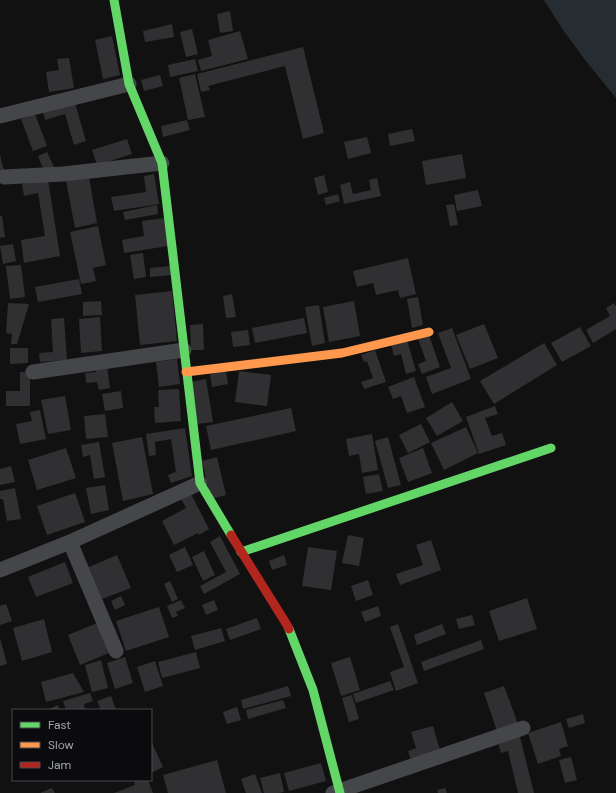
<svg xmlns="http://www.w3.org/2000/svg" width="616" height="793" font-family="'DM Sans',sans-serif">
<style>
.water{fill:#252c32}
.building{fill:#303032}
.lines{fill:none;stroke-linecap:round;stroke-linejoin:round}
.street{stroke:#45464a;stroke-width:15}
.fast{stroke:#63d668;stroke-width:9}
.slow{stroke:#ff974d;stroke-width:9}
.jam{stroke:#b3261e;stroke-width:9}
</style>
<rect width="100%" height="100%" fill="#111"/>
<!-- water -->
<path class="water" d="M544 0H616V98L585 60 563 30Z"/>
<!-- building -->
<path class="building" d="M230 11 233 31 220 33 217 14Z
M172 24 174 37 145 42 143 31Z
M192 29 198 54 186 57 180 32Z
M240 31 248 59 201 71 198 60 212 56 208 40Z
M112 36 120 75 103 79 95 40Z
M303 47 324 133 303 139 285 66 208 86 210 90 201 92 197 74Z
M69 58 74 88 49 92 46 72 59 70 57 59Z
M195 59 198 71 170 77 168 65Z
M195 74 205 117 188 120 179 78Z
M160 75 163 86 144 91 141 80Z
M75 103 86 141 74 145 65 114 45 120 43 112Z
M35 114 47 146 33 151 21 119Z
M187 120 190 130 163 137 161 126Z
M412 129 415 141 390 146 388 134Z
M367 137 371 153 348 159 344 142Z
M127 139 132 154 97 165 92 150Z
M47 152 54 167 44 171 38 156Z
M462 154 466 178 426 185 422 161Z
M0 155 4 171 0 172Z
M154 174 159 204 114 211 111 197 146 192 144 176Z
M324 175 328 192 318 195 314 178Z
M89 177 97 223 75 228 66 181Z
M377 178 381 196 344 204 340 185 350 182 353 194 371 190 369 180Z
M48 180 60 256 24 263 21 240 45 236 38 193 24 196 22 184Z
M478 190 482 206 457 211 454 195Z
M338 194 340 201 326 205 324 198Z
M454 204 458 225 450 226 446 205Z
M157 205 158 214 125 220 123 212Z
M0 216H2L5 237 0 238Z
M164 218 168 246 124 253 122 240 144 236 142 221Z
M98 226 106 265 93 268 96 281 81 284 70 232Z
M13 244 16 261 3 264 0 246Z
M143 253 146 277 134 279 130 255Z
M408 258 416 294 400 298 398 290 376 295 373 283 357 287 353 271Z
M21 265 25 297 10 299 6 266Z
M171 266 172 275 150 277V268Z
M79 279 82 294 38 302 35 287Z
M172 291 177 341 140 345 135 295Z
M232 294 236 317 226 318 223 296Z
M418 297 423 325 412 328 407 299Z
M101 301 102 315 83 316V302Z
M354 301 360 336 329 342 323 307Z
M8 303 29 304 17 344H11L12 334 6 333Z
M614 303 616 306V329L593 343 586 330 610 316 606 308Z
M319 305 325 343 312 346 305 307Z
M100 317 102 351 81 353 79 319Z
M64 318 67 360 40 362 39 353 53 352 51 319Z
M304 318 307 333 255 343 252 328Z
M203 324 204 350H191L190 325Z
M484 324 498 358 470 369 456 335Z
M580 327 591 346 562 362 551 343Z
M452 328 471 379 432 394 426 377 451 368 438 333Z
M248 330 250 345 233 347 231 332Z
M429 335 440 367 422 374 418 364 426 361 418 339Z
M407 340 416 371 406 374 401 354 394 356 391 344Z
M544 343 557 365 494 404 480 381Z
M10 348H28V363L10 364Z
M375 350 386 382 364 389 361 382 373 378 367 361 364 362 361 355Z
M177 359 180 384 159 387 156 362Z
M107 366 110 388 99 390 97 382 86 383 85 373 96 372 95 368Z
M226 371 228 384 212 387 210 374Z
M239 371 271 375 267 406 235 402Z
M20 372H30V406H6V391H20Z
M414 377 425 407 407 413 401 396 393 399 388 387Z
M206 379 213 422 197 424 190 382Z
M179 389 181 421 155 423 154 407H159L158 390Z
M121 391 123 408 105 411 102 394Z
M65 396 71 430 48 434 41 400Z
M452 402 463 421 437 436 426 418Z
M495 406 498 414 485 418 492 436 502 433 506 445 479 454 466 417Z
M291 408 296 431 211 450 206 426Z
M40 410 46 439 20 444 16 424 32 421 30 412Z
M105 414 108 437 86 439 84 416Z
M421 424 430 442 408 453 399 435Z
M466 427 478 453 444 470 431 443Z
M185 428 192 476 171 483 168 475 176 472 171 439 155 442 156 455 149 456 146 434Z
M372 434 378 470 362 473 359 454 349 456 346 439Z
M142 437 153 494 123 501 112 443Z
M388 437 401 485 388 488 375 441Z
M99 442 105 477 94 479 90 455 83 457 81 445Z
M66 448 76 478 37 490 28 460Z
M423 448 432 473 408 482 399 458Z
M217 457 226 495 211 499 202 461Z
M11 466 15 482 0 485V469Z
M379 474 383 491 366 494 363 477Z
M105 485 109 510 91 514 86 488Z
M15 488 21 519 7 521 3 499H0V491Z
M190 492 209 529 199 535 198 533 174 545 162 521 186 508 180 497Z
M75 493 85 522 47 535 37 506Z
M348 535 364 538 359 566 342 563Z
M220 536 240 574 204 594 200 586 226 572 210 542Z
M431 540 441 570 400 585 396 574 423 565 416 545Z
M185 547 193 565 177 572 169 555Z
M308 547 337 551 331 590 302 586Z
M204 551 215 575 203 581 192 557Z
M117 555 131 588 102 599 89 567Z
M284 555 287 565 272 570 269 561Z
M65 562 73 583 36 597 28 577Z
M368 580 373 595 356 601 351 586Z
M170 581 178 599 172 602 164 584Z
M121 596 125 605 115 610 111 601Z
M527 598 537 629 499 641 489 611Z
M181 600 185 608 176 612 178 616 172 618 167 606Z
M214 600 218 610 206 615 202 605Z
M6 604 12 621 0 625V606Z
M378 606 381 616 365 622 361 612Z
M159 607 169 637 126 651 116 621Z
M472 615 475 625 459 629 456 619Z
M257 618 261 629 230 640 226 629Z
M44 619 52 652 22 661 13 628Z
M97 623 109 653 80 665 68 635Z
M398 624 418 683 396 691 390 672 404 667 390 627Z
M442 624 446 634 417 645 414 635Z
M221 628 225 641 195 650 191 636Z
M0 638 7 664 0 666Z
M481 640 484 649 424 671 421 662Z
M196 652 200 668 162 678 158 662Z
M125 657 133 683 115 689 107 663Z
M350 657 360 690 341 696 331 663Z
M101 660 108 688 92 692 85 665Z
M155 661 163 686 145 692 137 667Z
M73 673 84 692 46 702 41 682Z
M390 681 394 690 356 703 353 694Z
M288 686 291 696 243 709 241 700Z
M504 686 518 724 497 731 484 693Z
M90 693 93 701 84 704 85 710H66L63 701Z
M352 695 359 719 349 722 342 698Z
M111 696 116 710H101L97 701Z
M283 700 286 708 248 719 246 710Z
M58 705 60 710H47Z
M237 707 241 720 227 724 223 712Z
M583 714 585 723 569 728 566 719Z
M561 722 568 746 559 749 561 756 538 764 528 733Z
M433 726 440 750 411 760 408 751 416 748 411 732Z
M519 733 534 793H518L508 751 501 753 497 739Z
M151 741 163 767 151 773Z
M571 757 577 780 565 783 559 760Z
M217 760 226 793H168L163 775Z
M321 763 326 781 289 791 284 773Z
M280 773 284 792 279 793H264L260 778Z
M255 774 262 793H246L241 779Z
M134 780H148L153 793H114L135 785Z
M52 788 55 793H40Z
M445 788 447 793H438L437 790Z"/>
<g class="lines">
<!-- street -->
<path class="street" d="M0 116 129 84
M4 177 63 174 162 163
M33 372 184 350
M70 542 116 651
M0 570 70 542 200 483
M333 793 523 728"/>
<!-- fast -->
<path class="fast" d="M114 0 129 84 162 163 200 483 231 535
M241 552 551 448
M289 629 313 690 340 793"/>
<!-- slow -->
<path class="slow" d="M186 372 342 353 429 332"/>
<!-- jam -->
<path class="jam" d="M231 535 287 625 289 629"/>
</g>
<!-- legend -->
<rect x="12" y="709" width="140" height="72" fill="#0b0b0d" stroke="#47494f"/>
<rect x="20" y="722" width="20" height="6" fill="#63d668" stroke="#47494f"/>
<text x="48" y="729" font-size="12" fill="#a1a7b3">Fast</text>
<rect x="20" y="742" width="20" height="6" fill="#ff974d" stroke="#47494f"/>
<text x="48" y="749" font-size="12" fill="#a1a7b3">Slow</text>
<rect x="20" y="762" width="20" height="6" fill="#b3261e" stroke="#47494f"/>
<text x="48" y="769" font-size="12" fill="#a1a7b3">Jam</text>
</svg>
